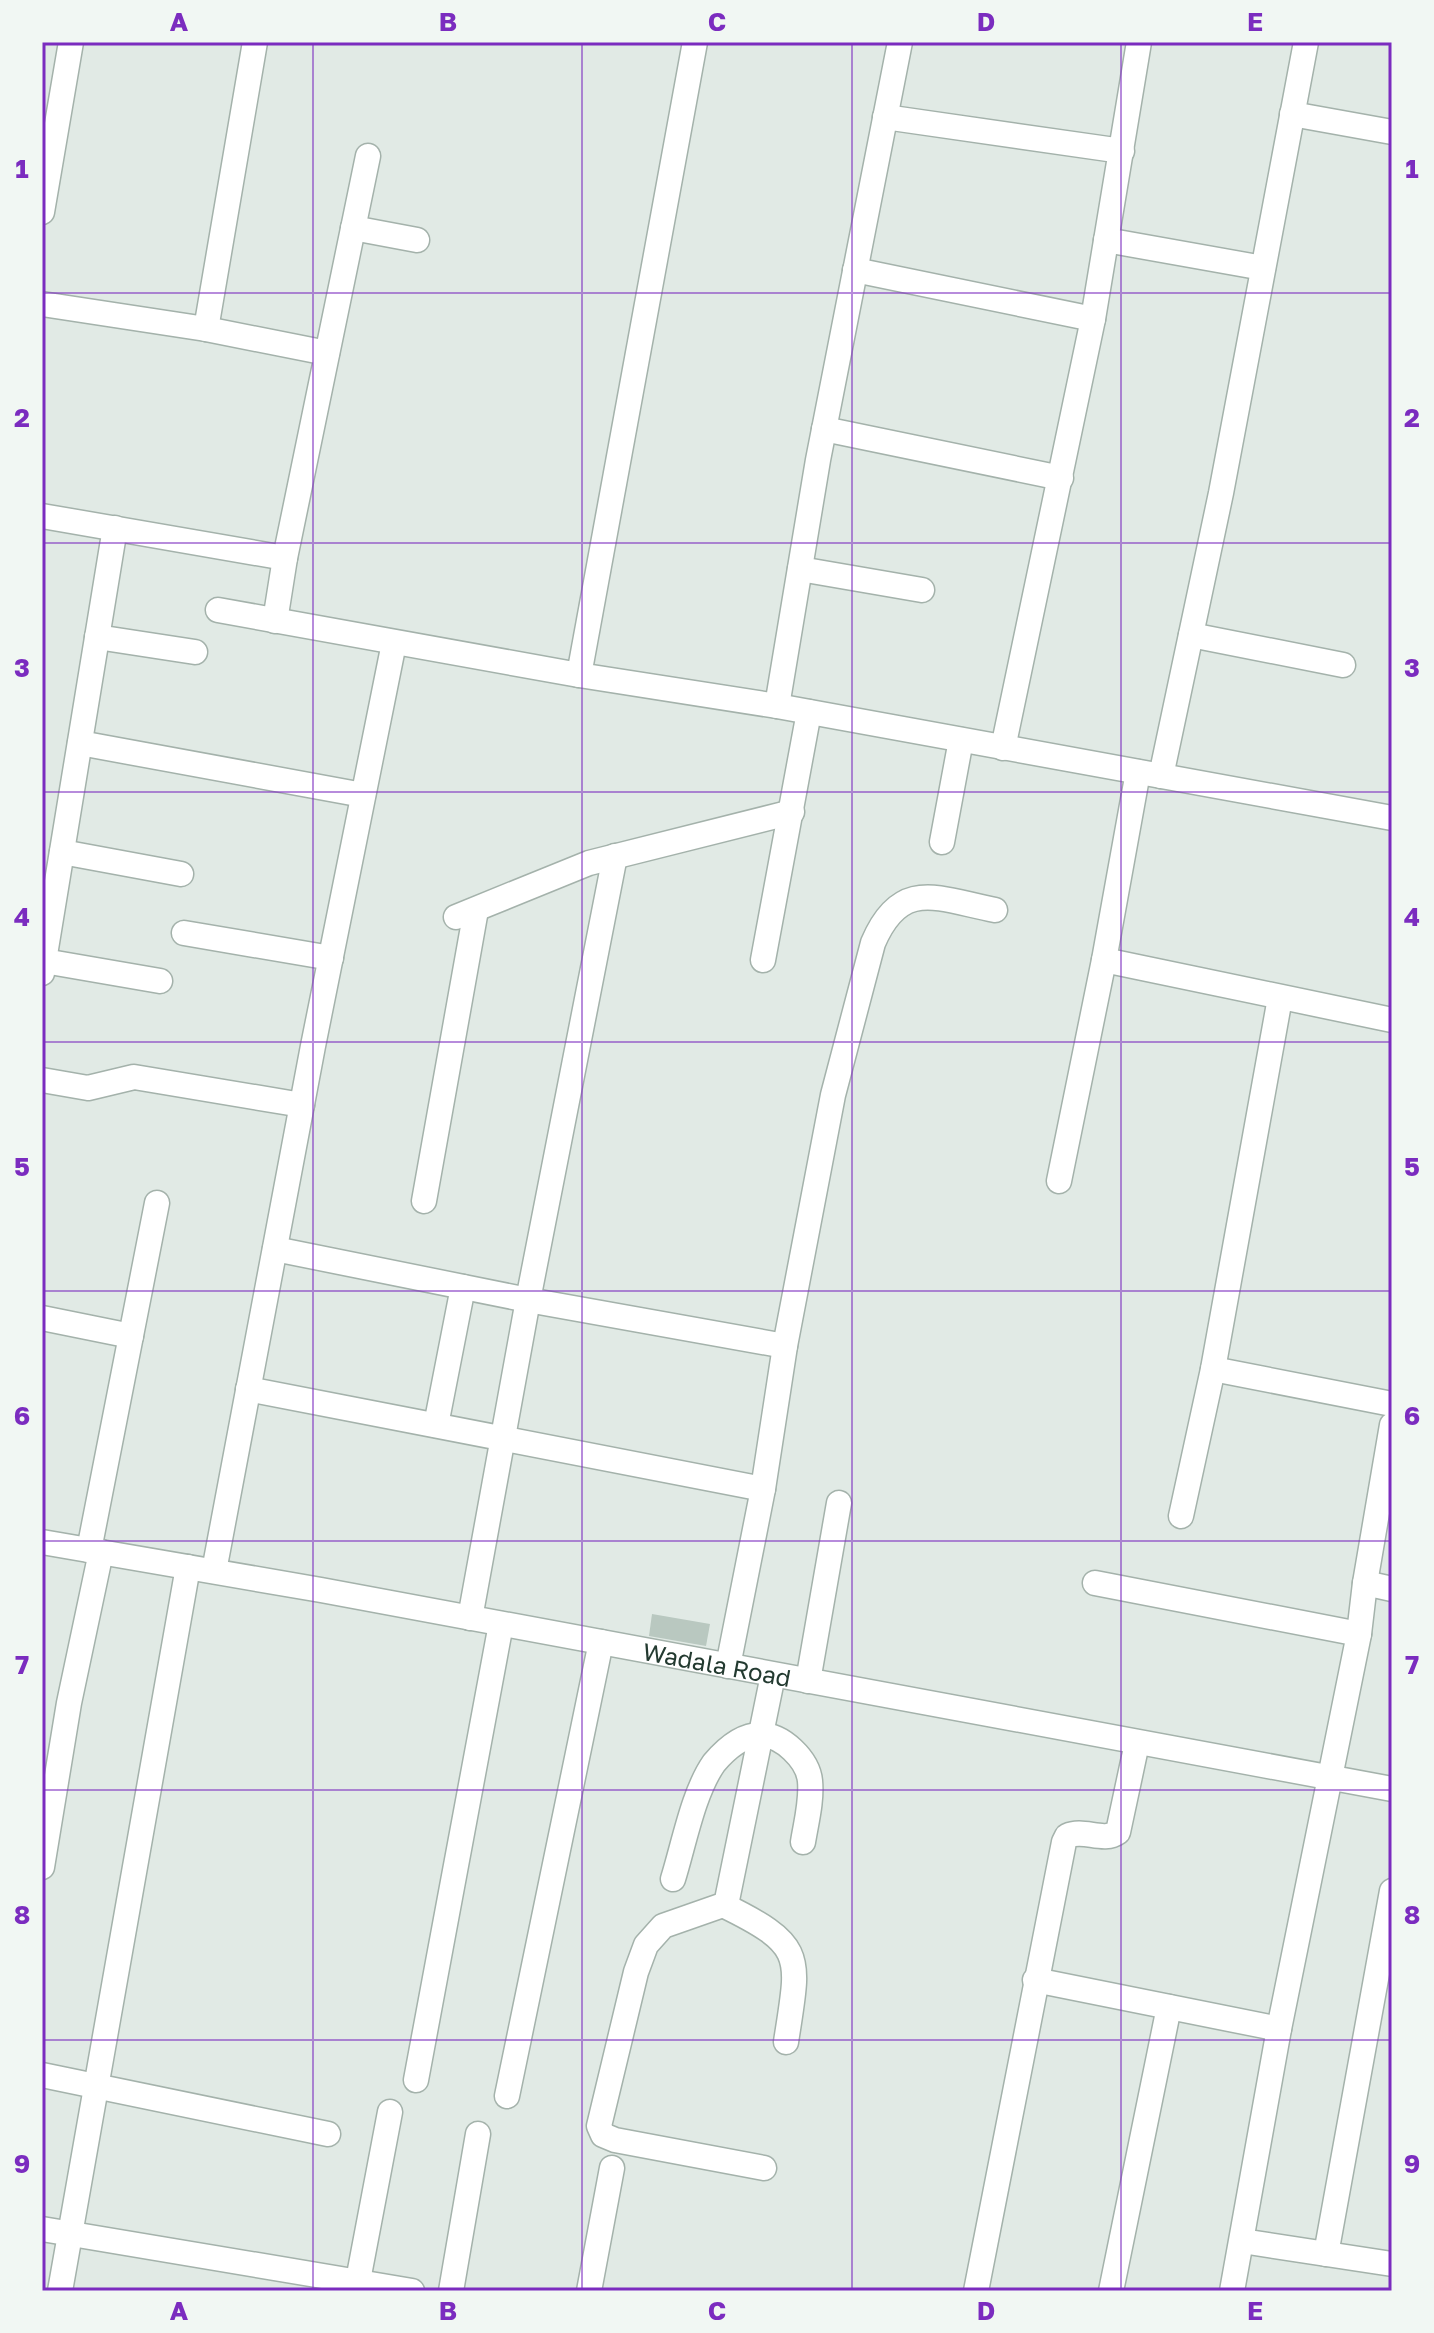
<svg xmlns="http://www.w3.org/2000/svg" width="1434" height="2333" font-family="'Golos Text',sans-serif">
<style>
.building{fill:#b9c8c0}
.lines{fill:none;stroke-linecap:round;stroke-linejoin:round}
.minor-casing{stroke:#a4b2ab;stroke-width:27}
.minor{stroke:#fff;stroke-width:24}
.grid{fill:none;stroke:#7b2cbf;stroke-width:2;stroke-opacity:0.55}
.labels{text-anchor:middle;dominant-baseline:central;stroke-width:8;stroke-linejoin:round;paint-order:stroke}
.street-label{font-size:24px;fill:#233a30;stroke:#f1f7f3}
.neatline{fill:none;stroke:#7b2cbf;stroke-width:3}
.grid-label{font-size:26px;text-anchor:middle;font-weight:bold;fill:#7b2cbf}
</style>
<rect width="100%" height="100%" fill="#e1eae5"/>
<!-- building -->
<path class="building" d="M652 1614 710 1624 706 1646 649 1636Z"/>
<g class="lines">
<!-- minor casing -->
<g class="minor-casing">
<g id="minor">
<path d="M1292 114 1392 132"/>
<path d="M885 117 1122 151"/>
<path d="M42 212 71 42"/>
<path d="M353 228 417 240"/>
<path d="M1106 240 1263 268"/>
<path d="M855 270 1093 319"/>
<path d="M42 304 206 329 327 353"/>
<path d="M206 329 255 42"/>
<path d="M824 429 1061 478"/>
<path d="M42 516 285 558"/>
<path d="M800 569 922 590"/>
<path d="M218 610 579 675 777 706 1392 818"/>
<path d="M275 621 285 558 368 156"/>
<path d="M1191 635 1343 665"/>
<path d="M97 637 195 652"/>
<path d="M579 675 695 42"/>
<path d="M777 706 818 460 900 42"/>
<path d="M80 743 363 795"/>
<path d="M1003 748 1093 319 1139 42"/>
<path d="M1161 776 1221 493 1306 42"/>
<path d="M942 842 961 740"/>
<path d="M62 852 181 874"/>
<path d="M456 917 589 863 792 812"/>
<path d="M184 933 331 958"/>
<path d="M763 960 809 712"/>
<path d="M1104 960 1392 1020"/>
<path d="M44 961 160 981"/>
<path d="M42 973 115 528"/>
<path d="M42 1080 88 1088 134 1077 302 1105"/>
<path d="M1059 1181 1104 960 1138 772"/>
<path d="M424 1201 476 910"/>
<path d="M275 1249 528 1300 785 1346"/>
<path d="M42 1318 131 1336"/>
<path d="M1213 1369 1392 1404"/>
<path d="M248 1389 763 1489"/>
<path d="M436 1425 463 1287"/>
<path d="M1181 1516 1213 1369 1280 998"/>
<path id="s1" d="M42 1542 321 1590 1392 1789"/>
<path d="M89 1550 157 1203"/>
<path d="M214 1571 313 1046 394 643"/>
<path d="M1095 1583 1359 1634"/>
<path d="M1365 1583 1392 1589"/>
<path d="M470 1618 528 1300 615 856"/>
<path d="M728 1666 763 1489 785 1346 833 1095 873 943C901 877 938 899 995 910"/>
<path d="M808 1681 839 1503"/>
<path d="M42 1867 69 1703 101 1552"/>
<path d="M673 1879C684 1844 693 1793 714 1763 725 1750 741 1735 760 1735 782 1734 808 1760 810 1781 812 1801 806 1823 803 1842"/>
<path d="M723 1905C807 1946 799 1956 786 2042"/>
<path d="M1035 1980 1279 2029"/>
<path d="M42 2075 328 2134"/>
<path d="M416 2080 501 1624"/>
<path d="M507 2096 601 1642"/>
<path d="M764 2168 615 2140 603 2135 599 2126 636 1972 646 1945 663 1926 723 1905 727 1900 773 1675"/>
<path d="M42 2229 412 2291"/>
<path d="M1242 2241 1392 2264"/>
<path d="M1326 2254 1392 1891"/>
<path d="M60 2291 188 1567"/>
<path d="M356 2291 390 2112"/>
<path d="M451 2291 478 2134"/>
<path d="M589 2291 612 2168"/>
<path d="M976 2291 1064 1842 1067 1836C1084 1828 1103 1843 1118 1832L1137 1743"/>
<path d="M1111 2291 1169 2007"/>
<path d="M1232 2291 1279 2029 1359 1634 1365 1583 1392 1425"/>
</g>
</g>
<!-- minor -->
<use href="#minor" class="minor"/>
</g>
<!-- grid -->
<path class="grid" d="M313 42V2291M582 42V2291M852 42V2291M1121 42V2291M42 293H1392M42 543H1392M42 792H1392M42 1042H1392M42 1291H1392M42 1541H1392M42 1790H1392M42 2040H1392"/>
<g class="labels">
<!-- street labels -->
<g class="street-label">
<text stroke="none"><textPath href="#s1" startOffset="686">Wadala Road</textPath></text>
</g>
</g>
<!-- border -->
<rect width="1434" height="2333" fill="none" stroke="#f1f7f3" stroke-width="88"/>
<rect x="44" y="44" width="1346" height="2245" class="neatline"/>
<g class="grid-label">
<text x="179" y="31">A</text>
<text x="448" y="31">B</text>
<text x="717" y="31">C</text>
<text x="986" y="31">D</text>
<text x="1255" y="31">E</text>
<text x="22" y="178">1</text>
<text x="1412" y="178">1</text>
<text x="22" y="427">2</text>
<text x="1412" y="427">2</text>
<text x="22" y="677">3</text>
<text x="1412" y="677">3</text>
<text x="22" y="926">4</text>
<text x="1412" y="926">4</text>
<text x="22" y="1176">5</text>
<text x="1412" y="1176">5</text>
<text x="22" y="1425">6</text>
<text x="1412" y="1425">6</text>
<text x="22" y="1674">7</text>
<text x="1412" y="1674">7</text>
<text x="22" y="1924">8</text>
<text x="1412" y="1924">8</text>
<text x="22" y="2173">9</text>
<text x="1412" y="2173">9</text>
<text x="179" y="2320">A</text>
<text x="448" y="2320">B</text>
<text x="717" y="2320">C</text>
<text x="986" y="2320">D</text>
<text x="1255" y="2320">E</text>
</g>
</svg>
